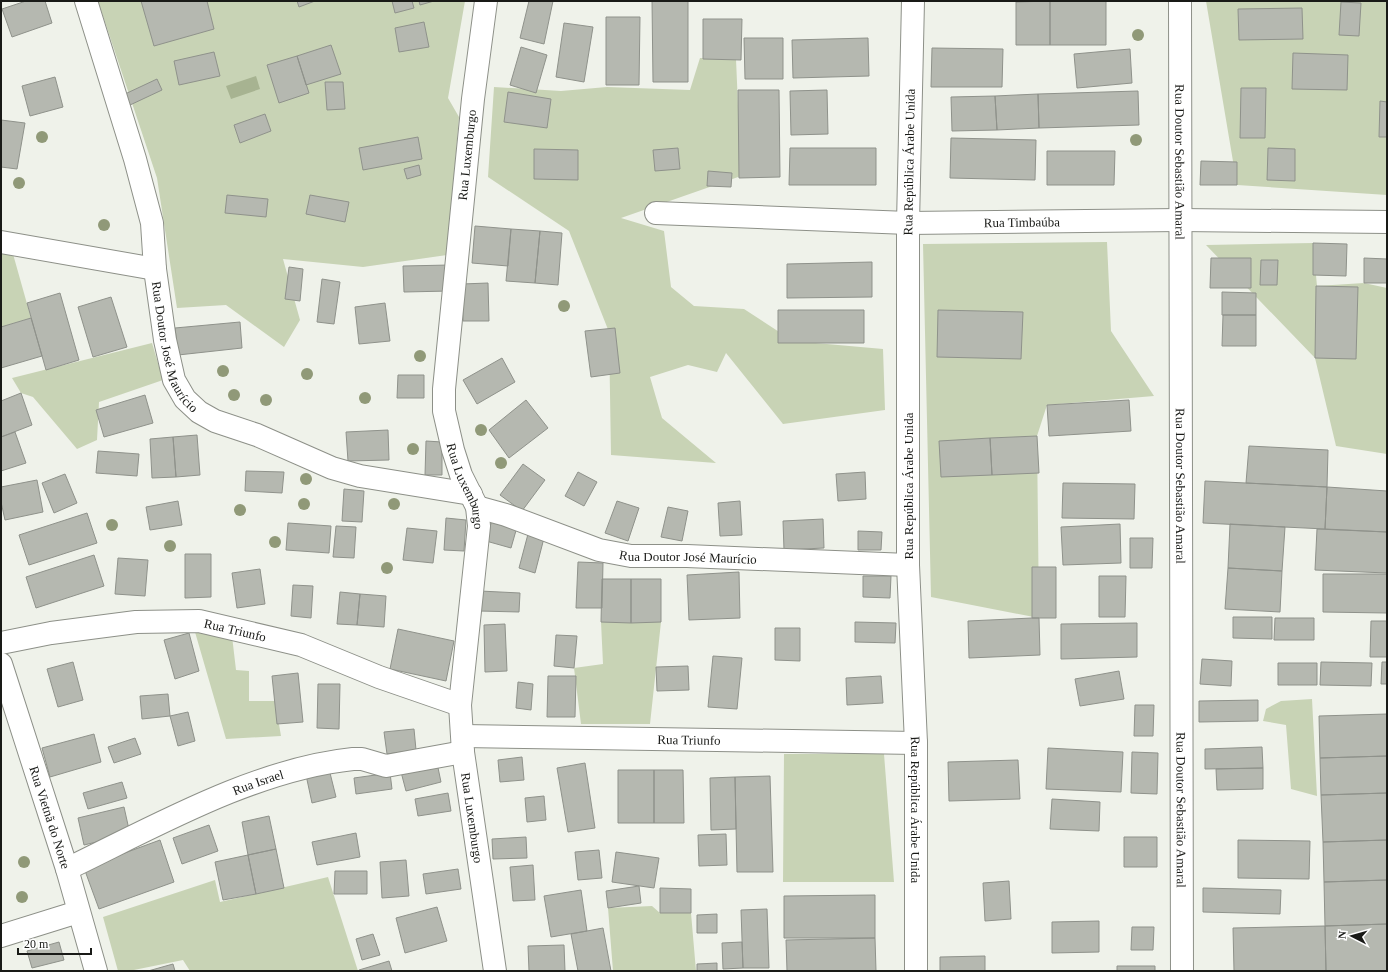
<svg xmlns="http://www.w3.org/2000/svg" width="1388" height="972" font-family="Georgia,serif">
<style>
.green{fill:#c8d3b5}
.water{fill:#a7b391}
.building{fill:#b5b8b0;stroke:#8f928b}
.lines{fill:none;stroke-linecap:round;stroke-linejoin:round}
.street-casing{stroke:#8d9088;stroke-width:24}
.secondary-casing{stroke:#8d9088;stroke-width:24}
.street{stroke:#fff;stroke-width:22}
.secondary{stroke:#fff;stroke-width:22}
.tree{fill:#909978}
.labels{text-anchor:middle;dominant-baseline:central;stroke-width:3.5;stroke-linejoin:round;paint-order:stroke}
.street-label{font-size:13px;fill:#191a17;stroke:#fff}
</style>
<rect width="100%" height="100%" fill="#eff2ea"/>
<!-- green -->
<path class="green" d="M98 1H465L448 98 459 117 447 255 363 267 283 259 300 320 284 347 226 305 177 308 157 178Z
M1206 1H1387V195L1237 185Z
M700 58 736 59 741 176 621 218 664 231 671 287 694 306 744 309 793 341 883 349 885 410 783 424 726 353 717 372 688 365 650 377 662 418 716 463 611 455 609 332 569 231 488 177 494 87 561 91 607 87 690 90Z
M1107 242 1111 331 1154 396 1047 405 1037 436 1039 618 931 597 923 244Z
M1313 243 1317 286 1364 283 1387 288V454L1336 446 1315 358 1206 245Z
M1 253 13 254 31 318 1 327Z
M152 343 163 380 99 402 97 440 77 449 33 397 21 393 12 378Z
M601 622H661L650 724H581L574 668 603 664Z
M195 632 232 636 236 670 249 671V701H275L281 736 226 739Z
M1312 699 1317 796 1291 789 1286 725 1263 721 1266 709 1281 701Z
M784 754H884L894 882H783Z
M328 877 358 971H190L183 960 129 971H118L103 917 215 880 220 902Z
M652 906 660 913H691L696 971H613L608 908Z"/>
<!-- water -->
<path class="water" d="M256 76 260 89 231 99 226 86Z"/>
<!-- building -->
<path class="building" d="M26 1H45L52 23 12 37 2 9Z
M141 1H207L214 29 154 46Z
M297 1H315L299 7Z
M392 1H412L414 8 395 13Z
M419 1H434L420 5Z
M529 1H553L544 44 520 38Z
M652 1H688V82H653Z
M1050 1V45H1016V2Z
M1050 1H1106V45H1050Z
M1341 2 1361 3 1359 36 1339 35Z
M1302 8 1303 39 1239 40 1238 9Z
M606 17H640L639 85H606Z
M703 19H742L741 60 703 59Z
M424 22 429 47 399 52 395 28Z
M564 23 593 27 584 82 556 77Z
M744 38H783V79H745Z
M868 38 869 76 793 78 792 40Z
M331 45 341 74 306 85 297 56Z
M521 47 547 55 536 93 510 85Z
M932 48 1003 49 1002 87H931Z
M1130 49 1132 83 1077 88 1074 54Z
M214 52 220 76 179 85 174 61Z
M1293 53 1348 55 1347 90 1292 89Z
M297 56 309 93 279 103 267 65Z
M55 77 63 107 30 116 22 86Z
M157 79 162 90 130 105 125 94Z
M325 82H343L345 109 327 110Z
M1241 88H1266L1265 138H1240Z
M738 90H779L780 177 739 178Z
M827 90 828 134 791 135 790 91Z
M1138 91 1139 125 1039 128 1038 94Z
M508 92 551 99 547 128 504 122Z
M1038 94 1039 128 997 130 995 96Z
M995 96 997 130 952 131 951 97Z
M1380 101 1387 102V137H1379Z
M265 114 271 131 240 143 234 125Z
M1 120 25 123 17 169 1 167Z
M418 137 422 159 363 170 359 148Z
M951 138 1036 140 1035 180 950 178Z
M678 148 680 169 655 171 653 150Z
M790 148H876V185H789Z
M1268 148 1295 149V181L1267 180Z
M534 149 578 150V180L534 179Z
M1047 151H1115L1114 185H1047Z
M1201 161 1237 162V185H1200Z
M419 165 421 175 407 179 404 169Z
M708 171 732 173 731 187 707 186Z
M227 195 268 199 266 217 225 213Z
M310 195 349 202 345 222 306 214Z
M475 226 511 229 508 266 472 263Z
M511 229 540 231 535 283 506 281Z
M540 231 562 233 558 285 535 283Z
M1313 243 1347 244 1346 276 1313 275Z
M1211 258H1251V288H1210Z
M1364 258 1387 259V283H1364Z
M1261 260H1278L1277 285H1260Z
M872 262V297L787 298V264Z
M450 265V291L404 292 403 266Z
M289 267 303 269 300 301 285 299Z
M322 279 340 282 334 324 317 322Z
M488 283 489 321H463L462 284Z
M1316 286 1358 287 1356 359 1315 358Z
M1222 292 1256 293V315H1222Z
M60 293 79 360 46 370 27 303Z
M111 297 127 347 93 357 78 307Z
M385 303 390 341 359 344 355 307Z
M778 310H864V343H778Z
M938 310 1023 312 1021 359 937 357Z
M1223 315H1256V346H1222Z
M31 318 42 356 1 368V327Z
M240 322 242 348 178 355 175 328Z
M615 328 620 373 591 377 585 331Z
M502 358 515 382 477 404 463 380Z
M398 375H424V398H397Z
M21 393 32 425 1 437V401Z
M145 395 153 423 104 437 96 410Z
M526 400 548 428 509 458 489 430Z
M1129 400 1131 431 1049 436 1047 405Z
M388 430 389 460 348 461 346 432Z
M15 432 26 463 1 471V437Z
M197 435 200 475 176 477 173 437Z
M1037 436 1039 473 992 475 990 438Z
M173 437 176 477 152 478 150 439Z
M990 438 992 475 941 477 939 441Z
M426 441 442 442V475H425Z
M1249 446 1328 450 1327 487 1246 483Z
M98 451 139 454 137 476 96 473Z
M523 464 545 480 522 511 500 495Z
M246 471 284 472 282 493 245 491Z
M578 472 597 482 584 506 565 496Z
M865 472 866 499 838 501 836 474Z
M65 474 77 503 54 513 42 483Z
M37 480 43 512 5 520 1 502V487Z
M1205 481 1327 487 1325 529 1203 523Z
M1063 483 1135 484 1134 519 1062 518Z
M1327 487 1387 491V532L1325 529Z
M344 489 364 491 362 522 342 521Z
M178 501 182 525 150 530 146 507Z
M617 501 639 508 628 541 605 533Z
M740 501 742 535 720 536 718 503Z
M668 507 688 511 682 541 661 537Z
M87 513 97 543 29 565 19 535Z
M446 518 466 520 464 551 444 550Z
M823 519 824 548 784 550 783 521Z
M492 520 517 527 511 548 486 541Z
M288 523 331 526 329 553 286 550Z
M1120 524 1121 563 1063 565 1061 527Z
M1230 524 1285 527 1282 571 1228 568Z
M336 526 356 527 354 558 333 557Z
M407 528 437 531 433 563 403 560Z
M1317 529 1387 532V573L1315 570Z
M858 531 882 532 881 550H858Z
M528 534 544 538 535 573 519 568Z
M1130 538H1153L1152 568H1130Z
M185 554H211V597L185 598Z
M94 555 104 586 36 608 26 577Z
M118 558 148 560 145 596 115 594Z
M578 562 603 563 602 608H576Z
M1032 567H1056V618H1032Z
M1228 568 1282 571 1280 612 1225 609Z
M260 569 265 604 237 608 232 573Z
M739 572 740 618 689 620 687 575Z
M1323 574H1387V613L1323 612Z
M863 576H891L890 598 863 597Z
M1099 576H1126L1125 617H1099Z
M602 579H631V623L601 622Z
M631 579H661V622L631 623Z
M293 585 313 586 311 618 291 616Z
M480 591 520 593 519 612 479 611Z
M340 592 360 594 357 625 337 624Z
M360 594 386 596 384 627 357 625Z
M1233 617H1272V639L1233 638Z
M1032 618H1039L1040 655 969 658 968 621Z
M1275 618H1314V640H1274Z
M1371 621H1387V657H1370Z
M855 622 896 623 895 643 855 642Z
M1137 623V657L1061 659V624Z
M505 624 507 671 485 672 484 625Z
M775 628H800V661L775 660Z
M398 629 454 641 446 681 390 669Z
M189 633 199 671 175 679 164 640Z
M556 635 577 636 574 668 554 666Z
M713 656 742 658 737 709 708 707Z
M1202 659 1232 661 1231 686 1200 684Z
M73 662 83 700 58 707 47 669Z
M1321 662 1372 663 1371 686 1320 685Z
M1382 662H1387V684H1381Z
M1278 663H1317V685H1278Z
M688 666 689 690 657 691 656 667Z
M1119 671 1124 699 1080 706 1075 679Z
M298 673 303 722 277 724 272 676Z
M548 676H576L575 717H547Z
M881 676 883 703 847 705 846 678Z
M518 682 533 684 531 710 516 708Z
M318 684H340L339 729 317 728Z
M168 694 170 716 142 719 140 696Z
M1258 700V721L1199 722V701Z
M1135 705H1154L1153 736H1134Z
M188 712 195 741 178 746 170 716Z
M1387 714V756L1320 758 1319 716Z
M414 729 416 750 387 754 384 732Z
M94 734 101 762 50 777 42 748Z
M135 738 141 754 114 763 108 747Z
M1262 747 1263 768 1205 769V749Z
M1048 748 1123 752 1121 792 1046 789Z
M1132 752 1158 753 1157 794 1131 793Z
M1387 756V793L1321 795 1320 758Z
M522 757 524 780 500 782 498 760Z
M1018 760 1020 799 949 801 948 762Z
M437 763 441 782 406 791 401 772Z
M585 763 595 828 568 832 557 768Z
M1263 768V789L1217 790 1216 769Z
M329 769 336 797 312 803 306 775Z
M618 770H654V823H618Z
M654 770H683L684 823H654Z
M390 773 392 789 356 794 354 778Z
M770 776 773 872H737L735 777Z
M735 777 736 829 711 830 710 778Z
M122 782 127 798 88 809 83 793Z
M448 793 451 811 418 816 415 799Z
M1387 793V840L1323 842 1321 795Z
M544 796 546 820 527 822 525 798Z
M1052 799 1100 802 1099 831 1050 829Z
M124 807 130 834 84 845 78 818Z
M269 816 276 849 248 855 242 822Z
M209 825 218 851 182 864 173 838Z
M356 833 360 857 317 865 312 842Z
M726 834 727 865 699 866 698 835Z
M526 837 527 858 493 859 492 839Z
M1124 837H1157V867H1124Z
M160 840 174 882 99 909 84 868Z
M1238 840 1310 841 1309 879 1238 878Z
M1387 840V880L1324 882 1323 842Z
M276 849 284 888 256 894 248 855Z
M599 850 602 878 578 880 575 852Z
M616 852 659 858 654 888 612 882Z
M248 855 256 894 223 900 215 862Z
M406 860 409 896 382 898 380 862Z
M533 865 535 900 513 901 510 867Z
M458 869 461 889 426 894 423 874Z
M335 871H367V894H334Z
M1387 880V924L1325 926 1324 882Z
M1009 881 1011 919 985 921 983 883Z
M639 886 641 903 608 908 606 891Z
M660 888 691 889V913H660Z
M1203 888 1281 890 1280 914 1203 912Z
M581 890 587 931 551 937 544 896Z
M875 895V938H784V896Z
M437 907 447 941 405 953 396 918Z
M767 909 769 968H743L741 910Z
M717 914V933H697V915Z
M1099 921V952L1052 953V922Z
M1387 924V971H1326L1325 926Z
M1325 926 1326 971H1234L1233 928Z
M1132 927H1154L1153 950H1131Z
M603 928 611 971H578L571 934Z
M373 934 380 955 362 960 356 939Z
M875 938 876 971H787L786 940Z
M59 942 64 960 32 968 27 951Z
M742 942 743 968 723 969 722 943Z
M564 945 565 971H529L528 946Z
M985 956V971H940V957Z
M389 961 392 971H359V970Z
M717 963V971H697V964Z
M173 964 175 971H148Z
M1117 966H1155V971H1117Z"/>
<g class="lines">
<!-- street casing -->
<g class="street-casing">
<g id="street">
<path id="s1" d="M86 1 135 159 152 223 155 269 165 340 174 380 185 399 199 412 215 421 257 435 332 468 360 476 471 494"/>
<path id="s2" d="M486 1 473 99 444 389V411L453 450 461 475 477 507 479 526 460 705 463 752 495 971"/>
<path id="s3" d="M913 1 908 223V565L916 743V971"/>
<path id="s4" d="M656 213 908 223 1180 220 1387 222"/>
<path d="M1 242 155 269"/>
<path id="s5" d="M477 507 506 515 599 550 631 556H687L908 565"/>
<path id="s6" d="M1 643 51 633 136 622 199 621 301 645 379 677 460 705"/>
<path id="s7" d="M1 664 67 869 96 971"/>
<path id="s8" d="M463 736 916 743"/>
<path id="s9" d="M67 869C154 827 255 769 353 759H362L386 766 463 752"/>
<path d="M1 936 78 912"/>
</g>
</g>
<!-- secondary casing -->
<g class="secondary-casing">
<g id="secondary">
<path id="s10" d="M1180 1 1182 971"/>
</g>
</g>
<!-- street -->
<use href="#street" class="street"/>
<!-- secondary -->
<use href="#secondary" class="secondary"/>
</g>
<!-- trees -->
<g class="tree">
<circle cx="1138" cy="35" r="6"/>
<circle cx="42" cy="137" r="6"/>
<circle cx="1136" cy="140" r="6"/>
<circle cx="19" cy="183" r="6"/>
<circle cx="104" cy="225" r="6"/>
<circle cx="564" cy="306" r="6"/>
<circle cx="420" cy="356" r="6"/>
<circle cx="223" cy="371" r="6"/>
<circle cx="307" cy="374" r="6"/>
<circle cx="234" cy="395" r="6"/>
<circle cx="365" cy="398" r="6"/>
<circle cx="266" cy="400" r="6"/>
<circle cx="481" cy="430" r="6"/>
<circle cx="413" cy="449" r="6"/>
<circle cx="501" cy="463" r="6"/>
<circle cx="306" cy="479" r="6"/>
<circle cx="304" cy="504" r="6"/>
<circle cx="394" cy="504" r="6"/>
<circle cx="240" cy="510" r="6"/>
<circle cx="112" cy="525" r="6"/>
<circle cx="275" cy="542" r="6"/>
<circle cx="170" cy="546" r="6"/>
<circle cx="387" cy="568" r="6"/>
<circle cx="24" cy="862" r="6"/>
<circle cx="22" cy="897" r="6"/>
</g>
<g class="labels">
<!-- street labels -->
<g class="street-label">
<text transform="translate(467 155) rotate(-84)">Rua Luxemburgo</text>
<text transform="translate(909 162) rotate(-89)">Rua República Árabe Unida</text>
<text stroke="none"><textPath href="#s10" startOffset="161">Rua Doutor Sebastião Amaral</textPath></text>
<text stroke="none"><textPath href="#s4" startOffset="366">Rua Timbaúba</textPath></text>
<text stroke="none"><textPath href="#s1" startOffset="359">Rua Doutor José Maurício</textPath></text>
<text stroke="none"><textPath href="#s2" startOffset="491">Rua Luxemburgo</textPath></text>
<text transform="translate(908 486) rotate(-90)">Rua República Árabe Unida</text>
<text stroke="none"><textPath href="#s10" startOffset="485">Rua Doutor Sebastião Amaral</textPath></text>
<text stroke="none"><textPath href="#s5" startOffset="219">Rua Doutor José Maurício</textPath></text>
<text stroke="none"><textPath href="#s6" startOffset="237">Rua Triunfo</textPath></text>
<text stroke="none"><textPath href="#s8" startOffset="226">Rua Triunfo</textPath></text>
<text stroke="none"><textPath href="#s9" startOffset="210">Rua Israel</textPath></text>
<text stroke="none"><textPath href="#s3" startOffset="809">Rua República Árabe Unida</textPath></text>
<text stroke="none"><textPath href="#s10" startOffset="809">Rua Doutor Sebastião Amaral</textPath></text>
<text stroke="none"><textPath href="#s7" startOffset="161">Rua Vietnã do Norte</textPath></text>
<text stroke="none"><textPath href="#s2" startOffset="827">Rua Luxemburgo</textPath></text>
</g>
</g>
<!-- border -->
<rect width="1388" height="972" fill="none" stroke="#191a17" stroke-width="4"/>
<!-- north arrow -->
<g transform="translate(1352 936) rotate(276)" stroke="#ffffff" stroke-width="3" paint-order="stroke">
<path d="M0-3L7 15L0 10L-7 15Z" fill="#191a17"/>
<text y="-6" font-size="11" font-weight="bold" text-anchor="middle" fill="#191a17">N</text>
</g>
<!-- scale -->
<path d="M18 948v6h73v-6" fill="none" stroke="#191a17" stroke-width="2"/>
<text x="24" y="948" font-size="12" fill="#191a17" stroke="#ffffff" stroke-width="3" paint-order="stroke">20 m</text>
</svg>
